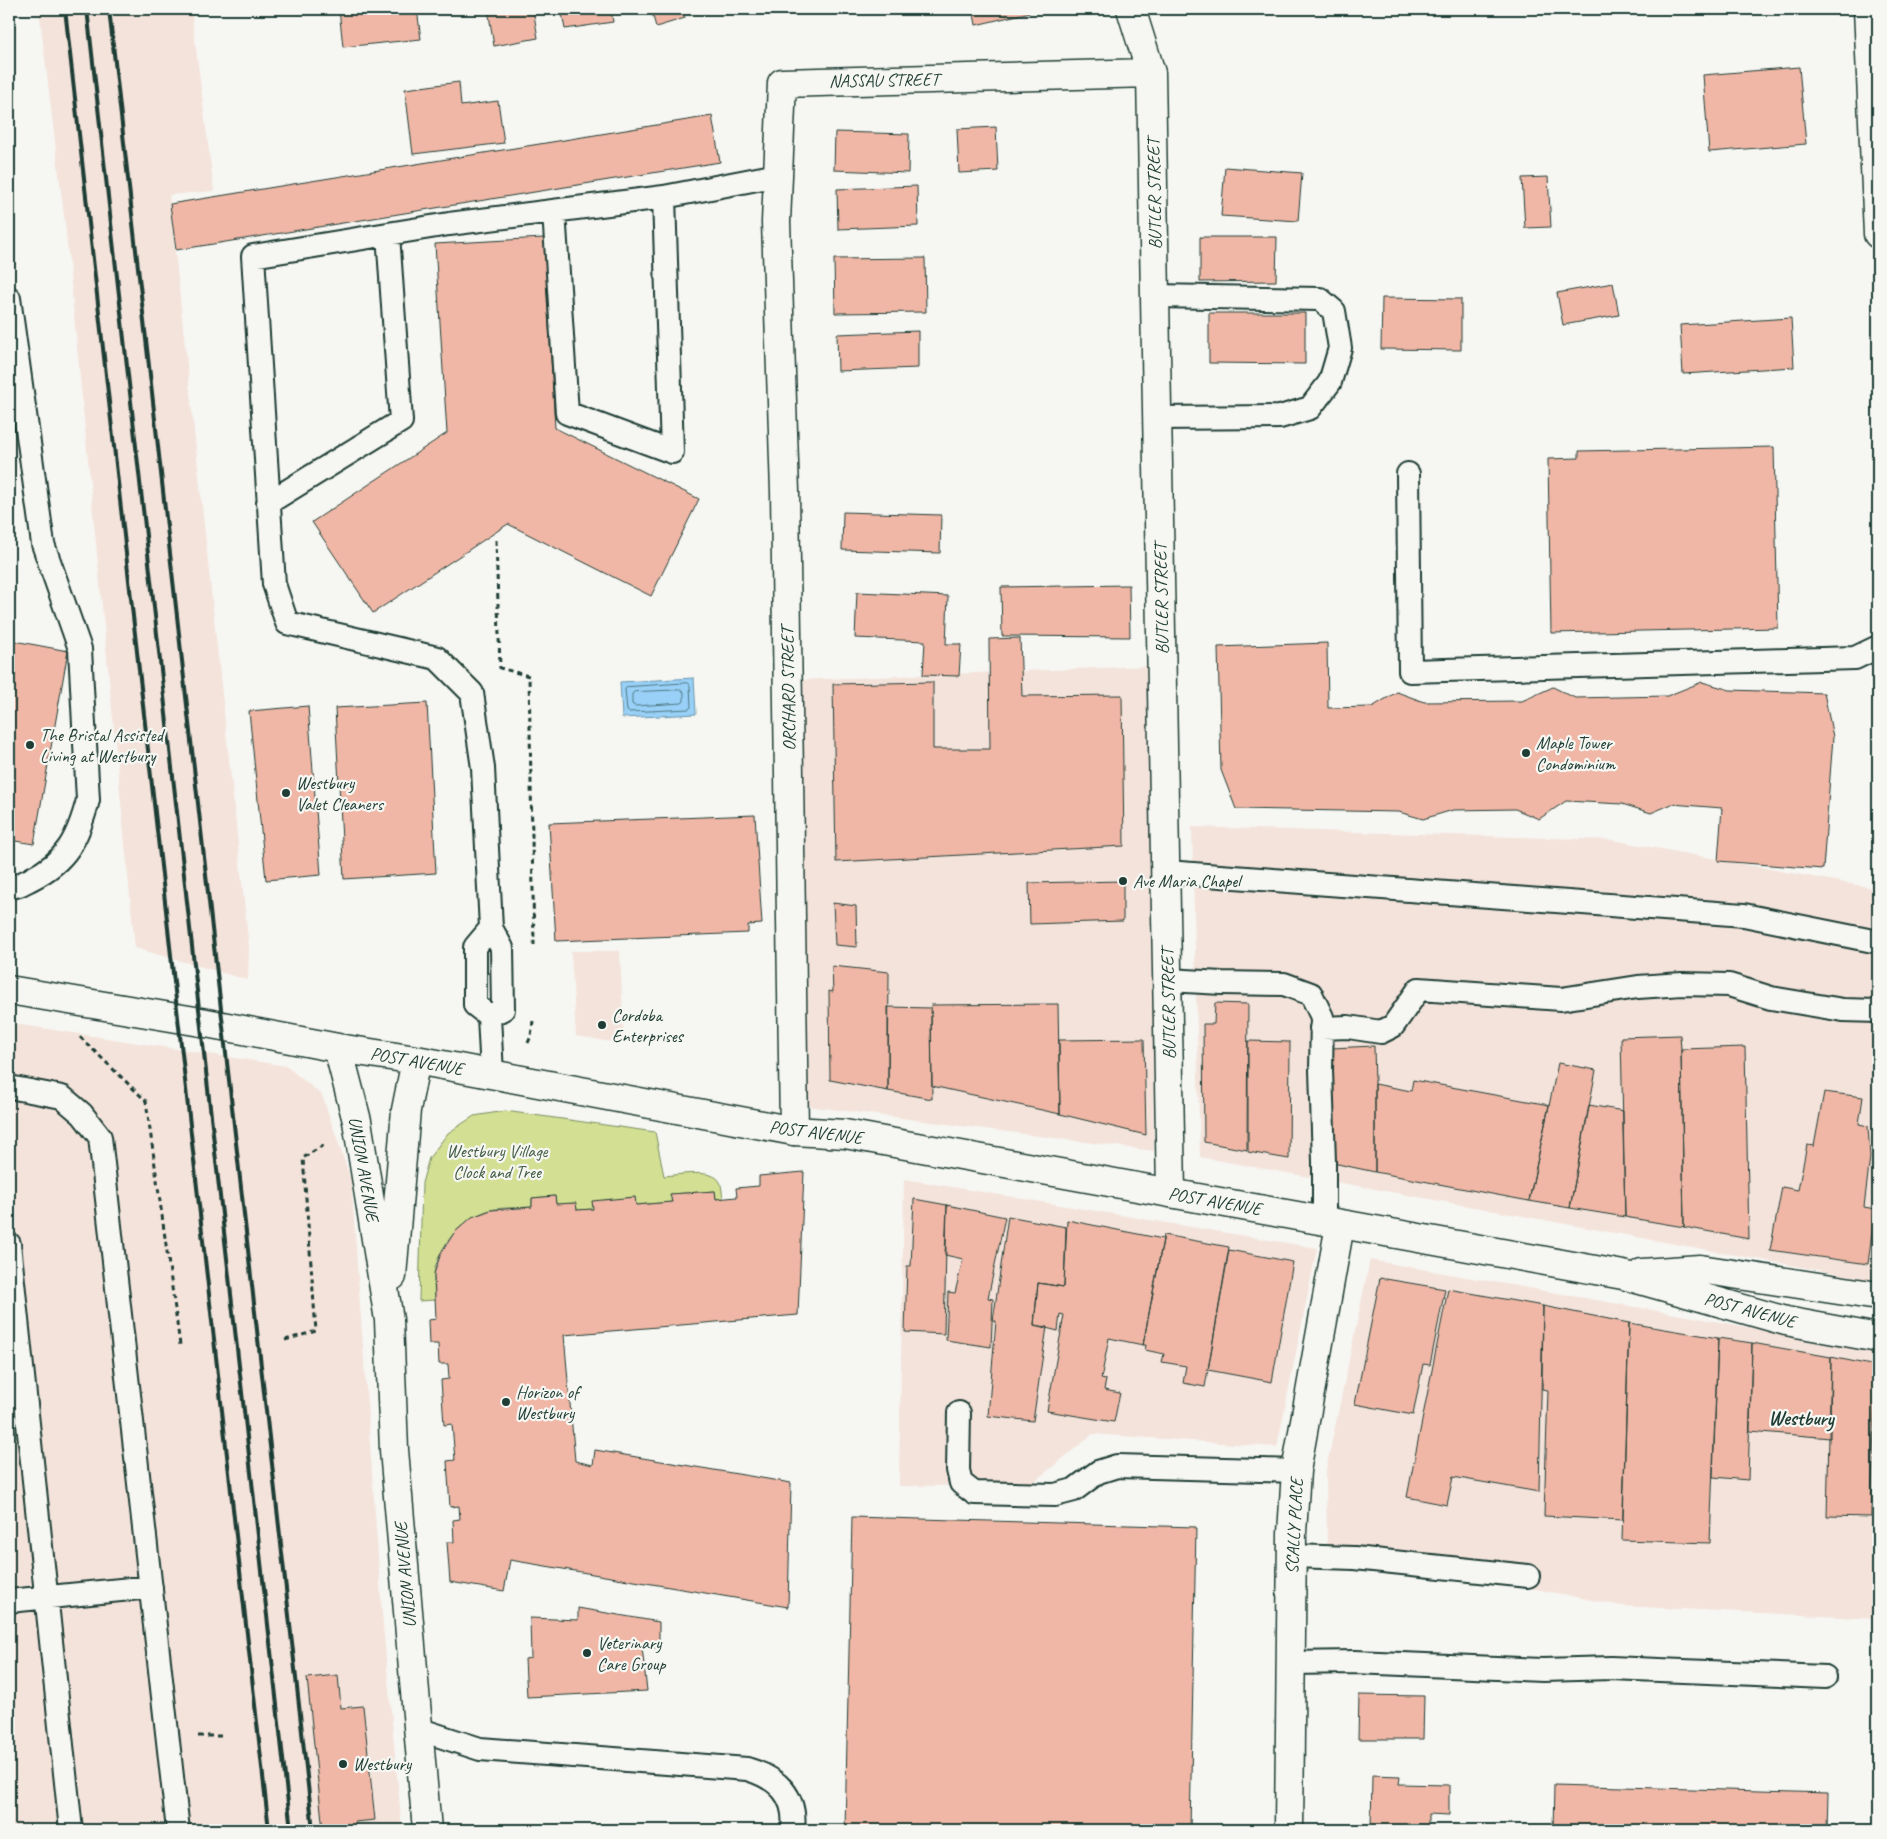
<svg xmlns="http://www.w3.org/2000/svg" width="1887" height="1839" font-family="Caveat,sans-serif">
<style>
.built{fill:#f4e3db}
.green{fill:#d3df92;stroke:#798e63}
.water{fill:#98d0f7;stroke:#6895a9}
.lines{fill:none;stroke-linecap:round;stroke-linejoin:round}
.shore{stroke:#4f7882;stroke-width:1}
.building{fill:#f0b7a6;stroke:#1f3d34}
.service-casing{stroke:#1f3d34;stroke-width:26}
.minor-casing{stroke:#1f3d34;stroke-width:31}
.secondary-casing{stroke:#1f3d34;stroke-width:31}
.path{stroke:#1f3d34;stroke-width:3;stroke-dasharray:5 4;stroke-linecap:butt}
.service{stroke:#f6f6f2;stroke-width:22}
.minor{stroke:#f6f6f2;stroke-width:28}
.secondary{stroke:#f6f6f2;stroke-width:28}
.rail{stroke:#1f3d34;stroke-width:4}
.poi-dot{fill:#1f3d34;stroke:#f6f6f2;stroke-width:2}
.labels{text-anchor:middle;dominant-baseline:central;stroke-width:4.5;stroke-linejoin:round;paint-order:stroke}
.street-label{font-size:18px;fill:#1f3d34;stroke:#f6f6f2}
.poi-label{font-size:18px;fill:#1f3d34;stroke:#f6f6f2;text-anchor:start}
.park-label{font-size:18px;fill:#435d47;stroke:#f6f6f2}
.quarter-label{font-size:20px;font-weight:bold;fill:#1f3d34;stroke:#f6f6f2}
</style>
<rect width="100%" height="100%" fill="#f6f6f2"/>
<filter id="ink" filterUnits="userSpaceOnUse"><feTurbulence type="fractalNoise" baseFrequency=".02" numOctaves="2"/><feDisplacementMap in="SourceGraphic" scale="10" xChannelSelector="R" yChannelSelector="G"/><feConvolveMatrix kernelMatrix="1 2 1 2 8 2 1 2 1" color-interpolation-filters="sRGB"/></filter>
<g filter="url(#ink)">
<!-- built -->
<path class="built" d="M39 9H191L214 191 169 195 249 948 248 980 135 948 66 232Z
M1151 666 1154 1151 808 1106 799 680Z
M1192 827 1612 840 1878 889V1281L1200 1157Z
M571 951H620L624 1044 576 1036Z
M9 1023 286 1066 322 1095 351 1180 383 1625 402 1830H9Z
M904 1179 1317 1248 1277 1447 1093 1434 1030 1485 899 1486Z
M1370 1260 1878 1350V1619L1622 1606 1327 1548 1326 1470Z"/>
<!-- green -->
<path class="green" d="M505 1111 655 1132 664 1176C678 1175 713 1168 720 1182 722 1187 722 1193 723 1198L716 1199 715 1191 671 1194 672 1202 636 1205 635 1197 593 1209 577 1210 576 1203 556 1204 555 1196 532 1198V1207C519 1208 503 1207 490 1210 462 1218 439 1245 434 1273 433 1282 435 1292 435 1300L419 1301 422 1183 429 1158 448 1133 474 1116Z"/>
<!-- water -->
<path class="water" d="M694 678 696 714 622 718 620 682Z"/>
<g class="lines">
<!-- shore -->
<path class="shore" d="M688 683 690 685 691 707 689 709 629 712 627 711 625 689 627 687Z
M681 690 684 692V701L682 703 635 706 632 704V694L634 692Z"/>
</g>
<!-- building -->
<path class="building" d="M339 9H417L421 39 343 47Z
M488 9H533L538 38 494 46Z
M561 9H611L613 22 565 29Z
M651 9H682L685 18 656 27Z
M973 9H1043L976 25Z
M1799 67 1806 144 1709 152 1703 75Z
M459 82 461 106 498 101 504 143 413 154 405 89Z
M712 116 720 162 176 250 170 204Z
M996 127 998 171 959 173 957 129Z
M835 132 909 134 908 173 834 170Z
M1225 167 1302 173 1298 221 1221 216Z
M1548 177 1551 227 1525 228 1522 178Z
M917 186 918 226 838 229 837 189Z
M1200 237H1277L1276 281 1200 282Z
M544 238 555 428 699 499 651 596 508 524 373 613 312 522 447 433 435 244Z
M925 258 926 312 835 313 834 259Z
M1613 283 1619 315 1563 325 1557 293Z
M1382 298 1461 299V350L1381 349Z
M1209 313H1305V364L1209 363Z
M1791 318 1794 367 1683 374 1680 325Z
M918 331V368L838 371 837 334Z
M1774 447 1778 628 1551 633 1548 459 1579 458V451Z
M843 512 941 515 940 553 842 550Z
M1129 585 1130 637 1002 636 1001 587Z
M857 592 948 596 946 644H961L959 676 923 675 925 641 855 638Z
M1020 638 1022 696 1122 695 1124 846 836 862 833 684 933 682V749H990L989 639Z
M9 640 68 651 34 844 9 840Z
M1327 643 1328 708 1372 707 1397 692 1424 702 1522 701 1553 687 1575 698 1667 696 1702 682 1730 690 1824 693 1833 737 1823 869 1718 861 1722 808 1672 804 1651 813 1622 804 1566 801 1539 819 1515 809 1453 810 1423 819 1399 812 1236 809 1221 770 1218 647Z
M427 703 436 873 344 879 335 708Z
M308 706 321 875 266 880 249 711Z
M755 815 762 924 748 925V933L556 941 549 823Z
M1123 881V921L1030 924 1029 883Z
M833 903 856 906 857 947 835 945Z
M832 966 889 972 888 1091 830 1080 829 991 833 992Z
M1215 1003 1248 1004 1247 1150 1204 1142 1203 1024H1214Z
M1058 1004 1060 1114 932 1086 931 1005Z
M888 1007 931 1008 932 1099 888 1091Z
M1680 1035 1681 1049 1684 1227 1625 1217 1621 1037Z
M1144 1039 1146 1135 1060 1114 1059 1040Z
M1248 1041 1290 1042 1289 1159 1248 1152Z
M1374 1046 1375 1084V1172L1333 1163 1331 1048Z
M1745 1047 1749 1239 1684 1227 1681 1049Z
M1558 1063 1596 1070 1570 1208 1529 1201Z
M1413 1080 1549 1105 1529 1201 1375 1172V1084L1411 1091Z
M1824 1092 1863 1097 1859 1124 1868 1126 1870 1157 1864 1207 1875 1209 1868 1264 1770 1250 1782 1187 1798 1190 1807 1145 1814 1146Z
M1589 1105 1623 1111 1625 1217 1570 1208Z
M804 1172 798 1315 564 1335 575 1461 593 1465 595 1450 791 1483 788 1607 510 1560 504 1591 450 1582 447 1542H454L453 1520 460 1519 459 1506 450 1507 447 1461 455 1460 452 1424 444 1425 441 1380 449 1379 448 1364H439L438 1344H429L428 1320 436 1319 434 1274 441 1253 454 1233 472 1217 491 1210 532 1207V1198L555 1196 556 1204 576 1203 577 1210 593 1209 592 1201 635 1197 636 1205 672 1202 670 1194 715 1191 716 1199 737 1197 736 1188 759 1186V1176Z
M914 1199 947 1205 944 1334 905 1332 907 1266H911Z
M947 1205 1005 1217 988 1298 993 1299 991 1347 946 1340 948 1292 955 1293 963 1259 945 1255Z
M1008 1216 1066 1227 1064 1287 1038 1283 1034 1325 1047 1327 1033 1421 988 1416 996 1321H993Z
M1067 1220 1163 1239 1143 1345 1109 1338 1101 1379 1106 1380 1104 1390 1120 1393 1114 1422 1047 1411 1064 1315 1060 1314 1058 1331 1034 1325 1038 1283 1064 1287Z
M1164 1235 1229 1247 1205 1387 1183 1383 1186 1366 1162 1362 1164 1354 1145 1350 1146 1345H1143Z
M1229 1250 1293 1262 1272 1382 1208 1370Z
M1380 1278 1445 1289 1430 1365 1423 1364 1413 1415 1355 1404Z
M1448 1289 1543 1306 1539 1492 1453 1477 1447 1505 1407 1497Z
M1543 1306 1629 1323 1623 1520 1544 1516 1548 1390 1542 1389Z
M1629 1323 1718 1338 1710 1543 1622 1540Z
M1718 1338 1752 1343 1748 1480 1713 1477Z
M1752 1343 1831 1357 1830 1438 1750 1431Z
M1831 1357 1876 1366 1871 1517 1827 1516Z
M852 1517 1196 1527 1190 1830H845Z
M578 1608 659 1622V1648L642 1647 647 1691 527 1697 525 1659 531 1658 530 1618 578 1620Z
M338 1675 341 1708 363 1706 375 1820 355 1822V1830H323L307 1678Z
M1359 1695 1424 1696 1423 1739H1358Z
M1372 1775 1400 1776 1399 1784 1449 1785V1815L1428 1814V1830H1371Z
M1554 1785 1828 1793 1827 1830H1553Z"/>
<g class="lines">
<!-- service casing -->
<g class="service-casing">
<path id="service" d="M664 197 778 175
M1156 296 1320 299 1334 311 1340 348 1330 382 1310 408 1280 417 1157 418
M9 298 43 544 80 649 88 800C78 838 67 861 31 879 23 883 17 887 9 887
M1408 474 1410 671 1855 658 1878 647
M268 503 401 421 388 234
M1166 872 1744 915 1878 942
M491 928 475 947V1005L489 1016 492 1074
M1168 980 1222 983 1284 984 1311 994 1322 1017 1321 1070 1324 1162V1221
M489 1016 503 1009 502 948 491 928 483 768 472 693 437 658 287 623 274 584 253 256 449 224 664 197 672 452 567 413 554 211
M1321 1028 1348 1027 1381 1032 1393 1026 1419 989 1561 999 1638 987 1682 984 1729 985 1771 998 1843 1010 1878 1011
M9 1087 62 1097 82 1114 100 1137 178 1830
M9 1244 71 1830
M959 1413 958 1470 961 1483 974 1493 1055 1495 1074 1490 1098 1472 1117 1466 1296 1471
M1292 1556 1354 1558 1528 1576
M9 1601 151 1587
M1291 1663 1355 1662 1543 1670 1611 1668 1825 1677
M418 1729 480 1749 747 1769C778 1778 797 1796 793 1830"/>
</g>
<!-- minor casing -->
<g class="minor-casing">
<path id="minor" d="M1131 9 1151 73 1171 1193
M794 1131 785 492 776 222 782 83 1151 73
M1289 1830 1292 1533 1296 1471 1340 1225"/>
</g>
<!-- secondary casing -->
<g class="secondary-casing">
<path id="secondary" d="M1868 9 1878 234
M9 990 201 1022 338 1048 416 1060 794 1131 845 1134 1623 1275 1786 1321 1878 1338
M338 1048 357 1121 389 1320 394 1450 427 1830
M1642 1273 1700 1269 1878 1296
M392 1276 406 1110 416 1060"/>
</g>
<!-- path -->
<path class="path" d="M496 540 500 668 529 676 534 945
M80 1037 146 1101 180 1345
M528 1043 531 1036 533 1021
M285 1340 316 1331 303 1158 325 1144
M198 1736H225"/>
<!-- service -->
<use href="#service" class="service"/>
<!-- minor -->
<use href="#minor" class="minor"/>
<!-- secondary -->
<use href="#secondary" class="secondary"/>
<!-- rail -->
<path class="rail" d="M65 9 269 1830
M87 9 291 1830
M109 9 313 1830"/>
</g>
</g>
<!-- markers -->
<g class="poi-dot">
<circle cx="30" cy="745" r="5"/>
<circle cx="1526" cy="753" r="5"/>
<circle cx="286" cy="793" r="5"/>
<circle cx="1123" cy="881" r="5"/>
<circle cx="602" cy="1025" r="5"/>
<circle cx="506" cy="1402" r="5"/>
<circle cx="587" cy="1653" r="5"/>
<circle cx="343" cy="1764" r="5"/>
</g>
<g class="labels">
<!-- street labels -->
<g class="street-label">
<text transform="translate(884 80) rotate(-1)">NASSAU STREET</text>
<text transform="translate(1154 194) rotate(-91)">BUTLER STREET</text>
<text transform="translate(1161 599) rotate(-91)">BUTLER STREET</text>
<text transform="translate(788 689) rotate(-91)">ORCHARD STREET</text>
<text transform="translate(1168 1004) rotate(-91)">BUTLER STREET</text>
<text transform="translate(417 1061) rotate(10)">POST AVENUE</text>
<text transform="translate(816 1132) rotate(7)">POST AVENUE</text>
<text transform="translate(364 1169) rotate(80)">UNION AVENUE</text>
<text transform="translate(1215 1201) rotate(10)">POST AVENUE</text>
<text transform="translate(1750 1310) rotate(15)">POST AVENUE</text>
<text transform="translate(1294 1526) rotate(-87)">SCALLY PLACE</text>
<text transform="translate(405 1575) rotate(-95)">UNION AVENUE</text>
</g>
<!-- poi labels -->
<g class="poi-label">
<text x="40" y="735">The Bristal Assisted<tspan x="40" dy="21">Living at Westbury</tspan></text>
<text x="1536" y="743">Maple Tower<tspan x="1536" dy="21">Condominium</tspan></text>
<text x="296" y="783">Westbury<tspan x="296" dy="21">Valet Cleaners</tspan></text>
<text x="1133" y="881">Ave Maria Chapel</text>
<text x="612" y="1015">Cordoba<tspan x="612" dy="21">Enterprises</tspan></text>
<text x="516" y="1392">Horizon of<tspan x="516" dy="21">Westbury</tspan></text>
<text x="597" y="1643">Veterinary<tspan x="597" dy="21">Care Group</tspan></text>
<text x="353" y="1764">Westbury</text>
</g>
<!-- park labels -->
<g class="park-label">
<text x="497" y="1151">Westbury Village<tspan x="497" dy="21">Clock and Tree</tspan></text>
</g>
<!-- quarter labels -->
<g class="quarter-label">
<text x="1801" y="1418">Westbury</text>
</g>
</g>
<!-- margin -->
<rect width="1887" height="1839" fill="none" stroke="#f6f6f2" stroke-width="30"/>
<rect x="15" y="15" width="1857" height="1809" fill="none" stroke="#1f3d34" stroke-width="2" filter="url(#ink)"/>
</svg>
